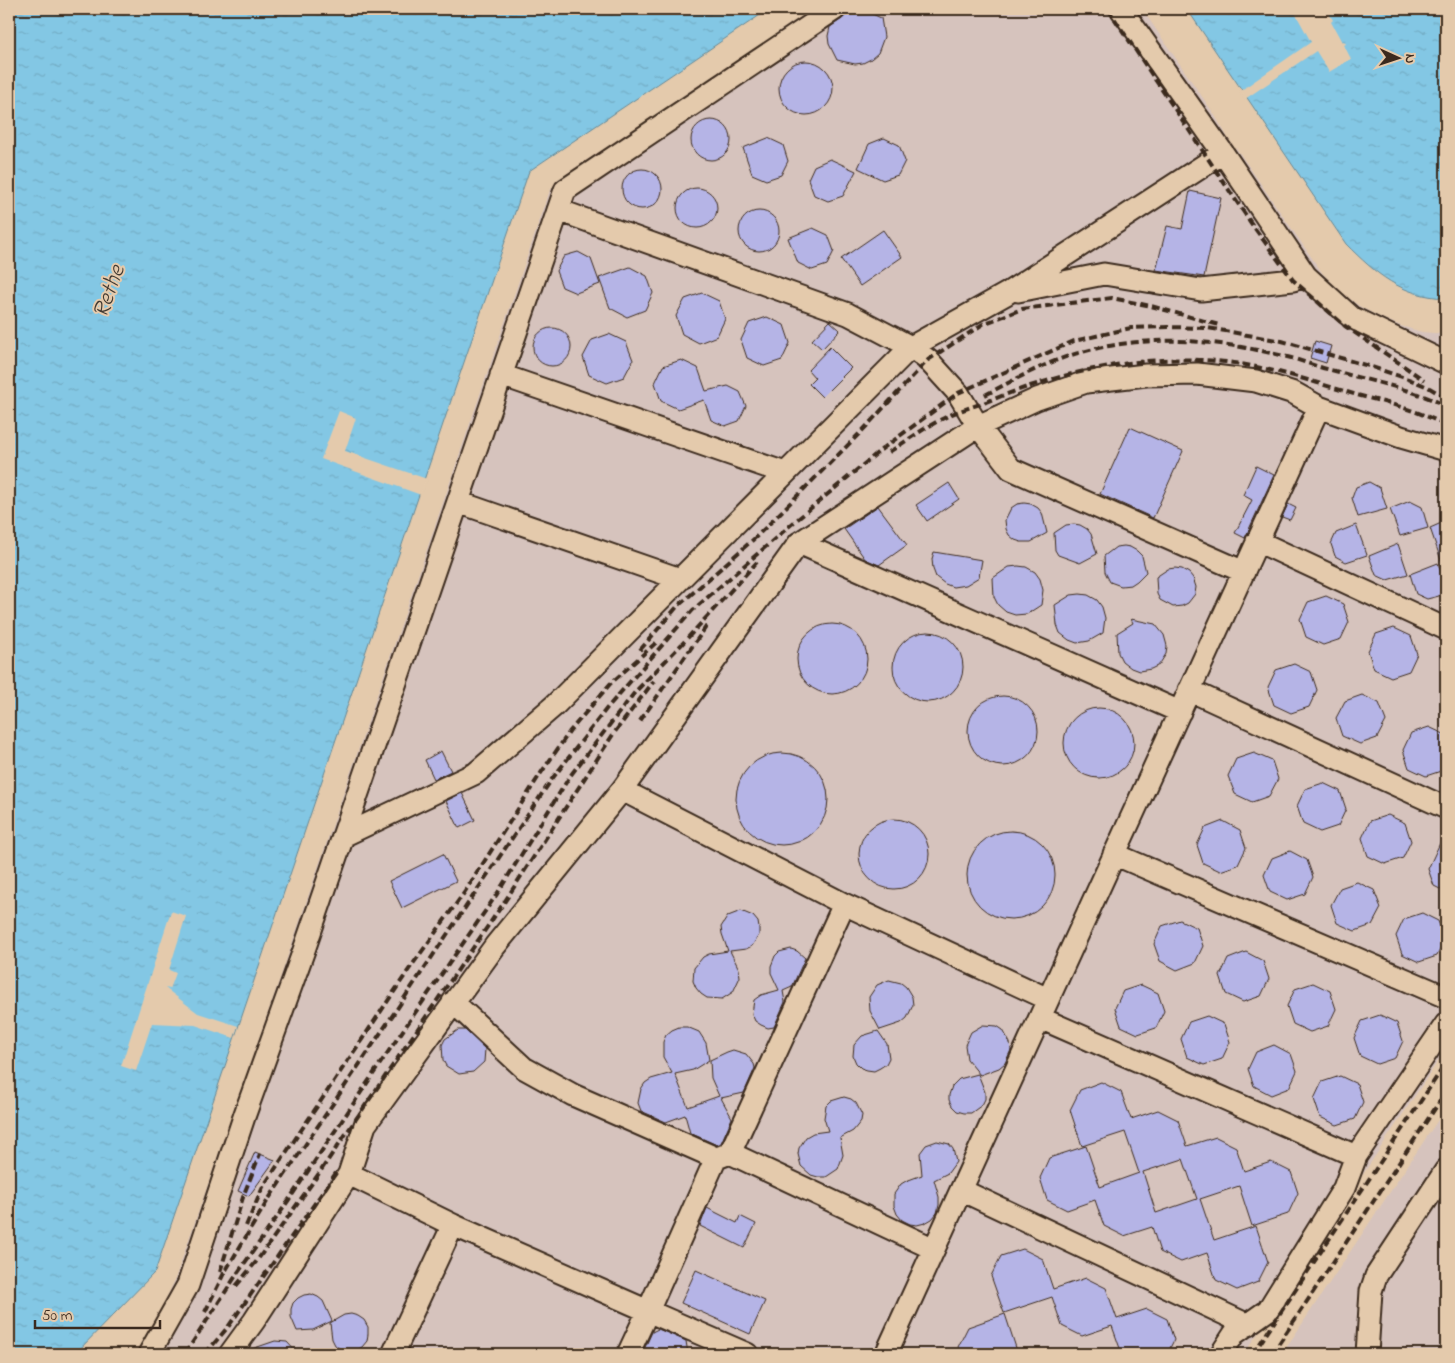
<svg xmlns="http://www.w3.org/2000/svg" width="1455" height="1363" font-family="'Indie Flower',sans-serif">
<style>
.built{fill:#d6c3bd}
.water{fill:url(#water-ripples);stroke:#668895}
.pier{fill:#e4caac}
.building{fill:#b5b4e6;stroke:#3b2a1e;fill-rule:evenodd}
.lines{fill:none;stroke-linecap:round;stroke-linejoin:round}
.minor-casing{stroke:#3b2a1e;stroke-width:25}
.minor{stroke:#e4caac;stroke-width:21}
.rail{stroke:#3b2a1e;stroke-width:4;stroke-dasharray:8 4;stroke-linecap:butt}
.labels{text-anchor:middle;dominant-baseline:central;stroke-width:4;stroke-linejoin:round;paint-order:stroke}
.water-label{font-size:24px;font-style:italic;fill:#423a32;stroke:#e4caac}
</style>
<defs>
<pattern id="water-ripples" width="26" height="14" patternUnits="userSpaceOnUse" patternTransform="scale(1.25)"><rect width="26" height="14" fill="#83c7e4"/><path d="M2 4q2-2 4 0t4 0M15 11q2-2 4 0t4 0" fill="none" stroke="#72abc3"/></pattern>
</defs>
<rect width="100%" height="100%" fill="#e4caac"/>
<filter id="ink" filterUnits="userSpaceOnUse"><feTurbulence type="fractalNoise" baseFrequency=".02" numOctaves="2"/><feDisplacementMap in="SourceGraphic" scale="10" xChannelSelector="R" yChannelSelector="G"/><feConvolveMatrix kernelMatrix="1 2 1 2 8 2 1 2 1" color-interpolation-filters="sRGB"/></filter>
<g filter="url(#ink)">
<!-- built -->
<path class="built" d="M815 9H1142L1214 114 1227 136 1223 139 1231 152 1236 148 1323 274 1341 292 1359 306 1379 317 1401 326 1422 332 1446 334V1049L1244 1354H140L174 1282 284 967 550 190Z
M1446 1108V1354H1282Z"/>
<!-- water -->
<path class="water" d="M9 9H769L529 171 155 1272 75 1354H9Z
M1187 9H1446V298C1401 296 1376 274 1346 244Z"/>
<!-- pier -->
<path class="pier" d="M1293 9H1326L1333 20 1331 22 1342 42 1344 41 1346 44 1344 45 1351 59 1329 72 1316 51 1245 99 1240 91 1311 42Z
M339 411 356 418 345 451 427 479 421 495 321 459Z
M171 911 186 916 169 970 176 973 170 989 165 988 198 1013 238 1026 234 1038 195 1025 152 1023 136 1071 121 1066Z"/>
<!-- building -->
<path class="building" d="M854 9 864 10 881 18 884 37 878 53 871 59 863 63 855 64 837 60 829 44 828 36 830 27 842 19 847 10Z
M779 88a27 27 0 1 1 54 0a27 27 0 1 1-54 0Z
M691 140a20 20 0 1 1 40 0a20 20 0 1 1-40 0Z
M768 138 783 145 788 161 781 175 766 180 752 174 743 148Z
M884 138 899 145 905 161 898 175 883 180 858 168 869 144Z
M830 159 856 171 843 196 828 201 814 195 808 179 814 166Z
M622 189a20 20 0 1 1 40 0a20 20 0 1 1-40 0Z
M677 208a20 20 0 1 1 40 0a20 20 0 1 1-40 0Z
M1190 191 1221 198 1204 277 1156 270 1167 226 1182 229Z
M739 231a20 20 0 1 1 40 0a20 20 0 1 1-40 0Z
M813 228 828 235 834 251 827 265 812 270 798 263 788 238Z
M883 230 902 257 860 286 841 259Z
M578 252 591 259 600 284 576 293 562 287 556 271 564 256Z
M630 267 647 276 653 293 645 310 627 317 610 308 599 278Z
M702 293 719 301 725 319 717 336 699 343 682 334 676 316 685 299Z
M767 317 784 325 790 343 782 360 764 366 747 358 741 340 749 323Z
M830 321 840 330 822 349 812 340Z
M533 347a19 19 0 1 1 38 0a19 19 0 1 1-38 0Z
M609 334 626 342 633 360 624 377 607 383 589 375 583 357 592 340Z
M1315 341 1331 346 1326 363 1310 358Z
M830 347 851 368 822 397 809 384 815 378 808 370Z
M681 360 698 368 706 391 728 386 740 392 746 406 739 421 725 426 711 420 704 400 678 409 661 401 655 383 663 366Z
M1130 427 1183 451 1153 518 1100 494Z
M1256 466 1274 475 1245 538 1235 533 1252 500 1243 495Z
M1369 482 1380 488 1387 509 1358 517 1352 498 1356 487Z
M949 483 959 499 927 521 916 505Z
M1410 501 1422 507 1428 528 1400 536 1390 509Z
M1024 503 1031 504 1038 508 1042 513 1047 533 1031 542H1021L1015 540 1009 535 1006 529 1005 520 1011 508 1017 504Z
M1288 504 1296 508 1290 520 1282 517Z
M878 506 907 545 879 565 865 559 844 529Z
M1446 521V568L1444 569 1430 528Z
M1074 524 1080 525 1087 529 1091 534 1097 554 1080 563 1058 555 1055 550 1054 533 1066 525Z
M1356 525 1367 555 1346 562 1335 556 1331 544 1336 533Z
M1398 544 1408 574 1387 580 1376 575 1369 556Z
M1124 546 1130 547 1137 551 1142 556 1146 572 1137 581 1131 585 1121 586 1110 582 1105 572 1104 556 1116 547Z
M934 552 982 560 979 577 966 585 953 587 945 584 936 577 933 569 932 559Z
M1438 563 1445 584 1439 596 1427 599 1416 594 1410 574Z
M1018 566 1026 567 1035 572 1040 579 1043 590 1041 605 1027 614 1015 615 1006 612 998 605 994 597 993 578 1009 567Z
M1175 568 1182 569 1189 573 1193 578 1196 587 1195 594 1188 603 1182 606 1173 607 1160 600 1157 594 1156 577 1168 569Z
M1080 594 1088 595 1097 600 1102 607 1105 618 1103 633 1089 641 1077 643 1069 640 1060 633 1057 625 1055 605 1071 595Z
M1326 596 1343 604 1349 622 1341 639 1323 645 1306 637 1300 619 1308 602Z
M1131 619 1155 624 1164 635 1167 646 1166 654 1159 665 1151 669 1139 671 1131 668 1122 661 1118 653 1117 633 1133 623Z
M797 659a35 35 0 1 1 70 0a35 35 0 1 1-70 0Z
M1394 628 1411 636 1417 654 1409 671 1391 677 1374 669 1368 651 1376 634Z
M893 667a35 35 0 1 1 70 0a35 35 0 1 1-70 0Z
M1294 664 1311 672 1317 690 1309 707 1291 713 1274 705 1268 687 1276 670Z
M1362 695 1379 703 1386 721 1377 738 1360 744 1342 736 1336 718 1345 701Z
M968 731a35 35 0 1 1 70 0a35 35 0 1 1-70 0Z
M1064 743a35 35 0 1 1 70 0a35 35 0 1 1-70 0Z
M1429 727 1446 735V766L1444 770 1426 776 1409 768 1403 750 1411 733Z
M441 751 451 771 434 779 425 760Z
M1254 753 1272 761 1278 779 1269 796 1252 802 1235 794 1228 776 1236 759Z
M736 799a46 46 0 1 1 92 0a46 46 0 1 1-92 0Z
M1323 783 1340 791 1346 809 1338 826 1320 832 1303 824 1297 806 1305 789Z
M462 793 475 820 459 828 446 801Z
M1388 815 1405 823 1411 841 1403 858 1385 864 1368 856 1362 838 1370 821Z
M859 854a35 35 0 1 1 70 0a35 35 0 1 1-70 0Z
M1223 821 1240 830 1246 848 1238 865 1220 871 1203 863 1197 845 1205 828Z
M1446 830V892L1434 886 1428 869Z
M967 875a44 44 0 1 1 88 0a44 44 0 1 1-88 0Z
M1290 851 1307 860 1313 877 1305 894 1287 900 1270 892 1264 875 1272 858Z
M443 854 456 881 402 908 389 881Z
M1357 882 1374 890 1381 908 1372 925 1355 931 1337 923 1331 905 1340 888Z
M741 911 753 916 758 922 759 928V935L752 946 746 949 730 951 739 969 740 977 733 992 722 999 707 998 701 994 696 988 693 981 694 968 703 957 709 954 728 951 722 934 721 927 728 916Z
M1422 913 1438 921 1445 939 1437 956 1419 962 1402 954 1396 936 1404 919Z
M1180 920 1197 928 1203 946 1195 963 1177 970 1160 961 1154 944 1162 926Z
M791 949 797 951 805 958 792 987 783 991 785 1002 774 1027 768 1028 761 1025 755 1021 752 1014 754 1000 761 995 779 990 771 973V966L775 956 779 952Z
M1246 952 1263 961 1269 979 1261 996 1243 1002 1226 994 1220 976 1228 959Z
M889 980 901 983 906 987 912 997 913 1005 907 1018 901 1023 880 1030 870 1011 869 997 877 985Z
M1313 983 1330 991 1336 1009 1328 1026 1310 1032 1293 1024 1287 1006 1295 989Z
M1141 985 1158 993 1164 1011 1156 1028 1138 1034 1121 1026 1115 1008 1123 991Z
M1380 1015 1397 1023 1403 1041 1395 1058 1377 1064 1360 1056 1354 1038 1362 1021Z
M1207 1016 1224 1024 1230 1042 1222 1059 1204 1065 1187 1057 1181 1039 1189 1022Z
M983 1025 997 1026 1003 1030 1010 1043 1011 1050 1005 1063 999 1068 980 1075 967 1059 965 1045 971 1032Z
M679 1027H687L699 1032 706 1043 709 1060 693 1070 675 1074 688 1107 719 1096 711 1078 710 1060 727 1052 733 1050 746 1054 754 1064 755 1068 744 1093 721 1098 732 1118 721 1143 717 1145 690 1133 685 1115 666 1122 641 1111 638 1103 641 1089 645 1083 651 1079 672 1073 663 1057V1042L666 1035 672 1030Z
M458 1030H465L485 1049 484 1062 473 1072 459 1074 446 1066 443 1060 442 1045 445 1039Z
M878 1031 887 1044 889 1058 886 1064 880 1068 874 1071 867 1070 861 1068 856 1063 853 1056 854 1045 862 1036Z
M1274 1045 1291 1054 1297 1071 1289 1088 1271 1095 1254 1086 1248 1069 1256 1052Z
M978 1074 985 1092V1099L982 1105 971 1113H964L957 1111 952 1106 949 1100V1095L952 1086 959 1079Z
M1340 1076 1357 1084 1363 1102 1355 1119 1337 1125 1320 1117 1314 1099 1322 1082Z
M1101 1082 1121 1092 1131 1119 1158 1110 1178 1120 1187 1146 1216 1137 1236 1147 1244 1171 1271 1162 1291 1172 1298 1193 1288 1214 1252 1226 1239 1186 1200 1199 1214 1240 1256 1226 1268 1262 1258 1282 1237 1290 1216 1280 1207 1253 1181 1262 1160 1252 1152 1227 1124 1236 1104 1226 1095 1200 1067 1210 1047 1200 1040 1178 1049 1158 1086 1146 1100 1187 1139 1173 1125 1132 1082 1146 1070 1110 1080 1090ZM1183 1159 1197 1199 1156 1213 1143 1172Z
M844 1097 851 1099 856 1103 862 1115 861 1121 853 1131 840 1138 843 1155 838 1169 826 1177H818L811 1175 801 1166 798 1154 799 1148 806 1137 813 1133 828 1131 824 1118 826 1106 831 1101Z
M937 1141 949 1144 953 1149 956 1162 948 1173 934 1180 939 1197V1205L937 1213 932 1219 925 1223 917 1225 910 1224 902 1220 897 1214 894 1206V1194L901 1184 906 1181 922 1175 920 1153 926 1145Z
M255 1152 275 1160 249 1196 238 1191Z
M707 1208 737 1223 740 1216 756 1224 744 1248 700 1226Z
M1023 1249 1043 1259 1053 1289 1086 1278 1106 1288 1117 1319 1147 1309 1167 1319 1174 1340 1167 1354H1122L1112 1326 1082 1336 1062 1326 1052 1297 1004 1313 991 1276 1001 1256Z
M696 1270 765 1301 750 1334 681 1303Z
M311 1294 318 1297 323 1301 332 1321 313 1330 297 1331 291 1317V1309L293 1303 298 1298 304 1295Z
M351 1314 358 1316 364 1320 368 1327V1334L367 1341 362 1347 356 1351 348 1352 341 1350 335 1345 332 1339 330 1323 344 1315Z
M1005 1314 1018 1354H961L958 1347 968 1327Z
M658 1329 686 1341 688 1354H642L652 1332Z
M275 1341 287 1342 298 1354H245L249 1350Z"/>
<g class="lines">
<!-- minor casing -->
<g class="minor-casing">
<path id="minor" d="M1121 9 1223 153 1306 276 1351 317 1446 363
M558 210 848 314 911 347 928 360 958 393 978 426 1011 469 1244 572
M1018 291 1104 274 1201 290 1293 280 1306 276
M501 375 785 473
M458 502 680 579
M1257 541 1446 629
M799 543 1180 712
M1189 690 1446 808
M622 790 844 904 1048 999
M343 836 476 773 555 705 911 347 1006 294 1223 153
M1114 854 1446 997
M453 1002 524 1068 573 1095 716 1158 648 1311 747 1354
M1040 1018 1356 1156
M730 1153 844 904
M717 1158 730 1153 934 1249
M349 1174 453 1225 393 1354
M961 1190 1248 1325
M453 1225 648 1311 628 1354
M149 1354 188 1285 245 1114 304 950 565 190 835 9
M230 1354 254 1321 349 1174 365 1125 495 946 622 790 799 543 978 426 1037 399 1086 382 1146 375 1197 374 1256 381 1294 393 1319 407 1401 437 1446 450
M886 1354 1319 407
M1221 1354 1234 1334 1268 1310 1344 1188 1356 1156 1446 1024
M1367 1354 1371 1291 1376 1276 1446 1170"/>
</g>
<!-- minor -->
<use href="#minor" class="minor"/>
<!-- rail -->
<path class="rail" d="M1108 9 1253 226 1293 280 1345 326 1424 380
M985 395C1016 379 1048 361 1082 352 1151 333 1226 340 1295 359 1308 363 1321 368 1335 371 1372 382 1411 388 1446 406
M889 452C907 441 925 427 944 418 957 411 972 407 986 402 1067 370 1153 350 1241 364 1276 370 1312 381 1347 392 1380 402 1416 408 1446 426
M640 650 677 607 756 537 862 431 928 360 983 324 1022 309 1112 298 1151 306 1219 325
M640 721 708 624
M246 1226 263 1187 410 968 464 893 541 773 570 731 610 684 659 640
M226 1270 268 1200 552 779 607 708 693 610 793 523 882 449 958 393 1074 341 1131 328 1168 327 1208 328 1282 341 1372 367 1411 380 1428 387 1446 398
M220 1272 244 1194 260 1154
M236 1286 256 1262 313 1182 505 901 614 733 654 681
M205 1312 228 1265
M185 1354 237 1274 282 1210 386 1055 497 894 570 776 635 692 682 644 757 562
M205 1354 228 1327 336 1173
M1253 1354 1446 1063
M1272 1354 1446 1092"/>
</g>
</g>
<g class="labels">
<!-- water labels -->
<g class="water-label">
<text transform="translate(110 292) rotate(-70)">Rethe</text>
</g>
</g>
<!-- margin -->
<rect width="1455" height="1363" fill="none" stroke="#e4caac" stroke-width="30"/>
<rect x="15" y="15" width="1425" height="1333" fill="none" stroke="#3b2a1e" stroke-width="2" filter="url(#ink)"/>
<!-- north arrow -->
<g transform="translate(1398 58) rotate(93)" stroke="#e4caac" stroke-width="4" paint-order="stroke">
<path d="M0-4L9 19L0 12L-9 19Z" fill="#3b2a1e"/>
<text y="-8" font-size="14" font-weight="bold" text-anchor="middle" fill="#3b2a1e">N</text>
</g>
<!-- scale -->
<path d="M35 1320v8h125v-8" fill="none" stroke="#3b2a1e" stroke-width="2.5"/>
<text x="42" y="1320" font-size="15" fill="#3b2a1e" stroke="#e4caac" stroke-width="4" paint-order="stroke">50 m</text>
</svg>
